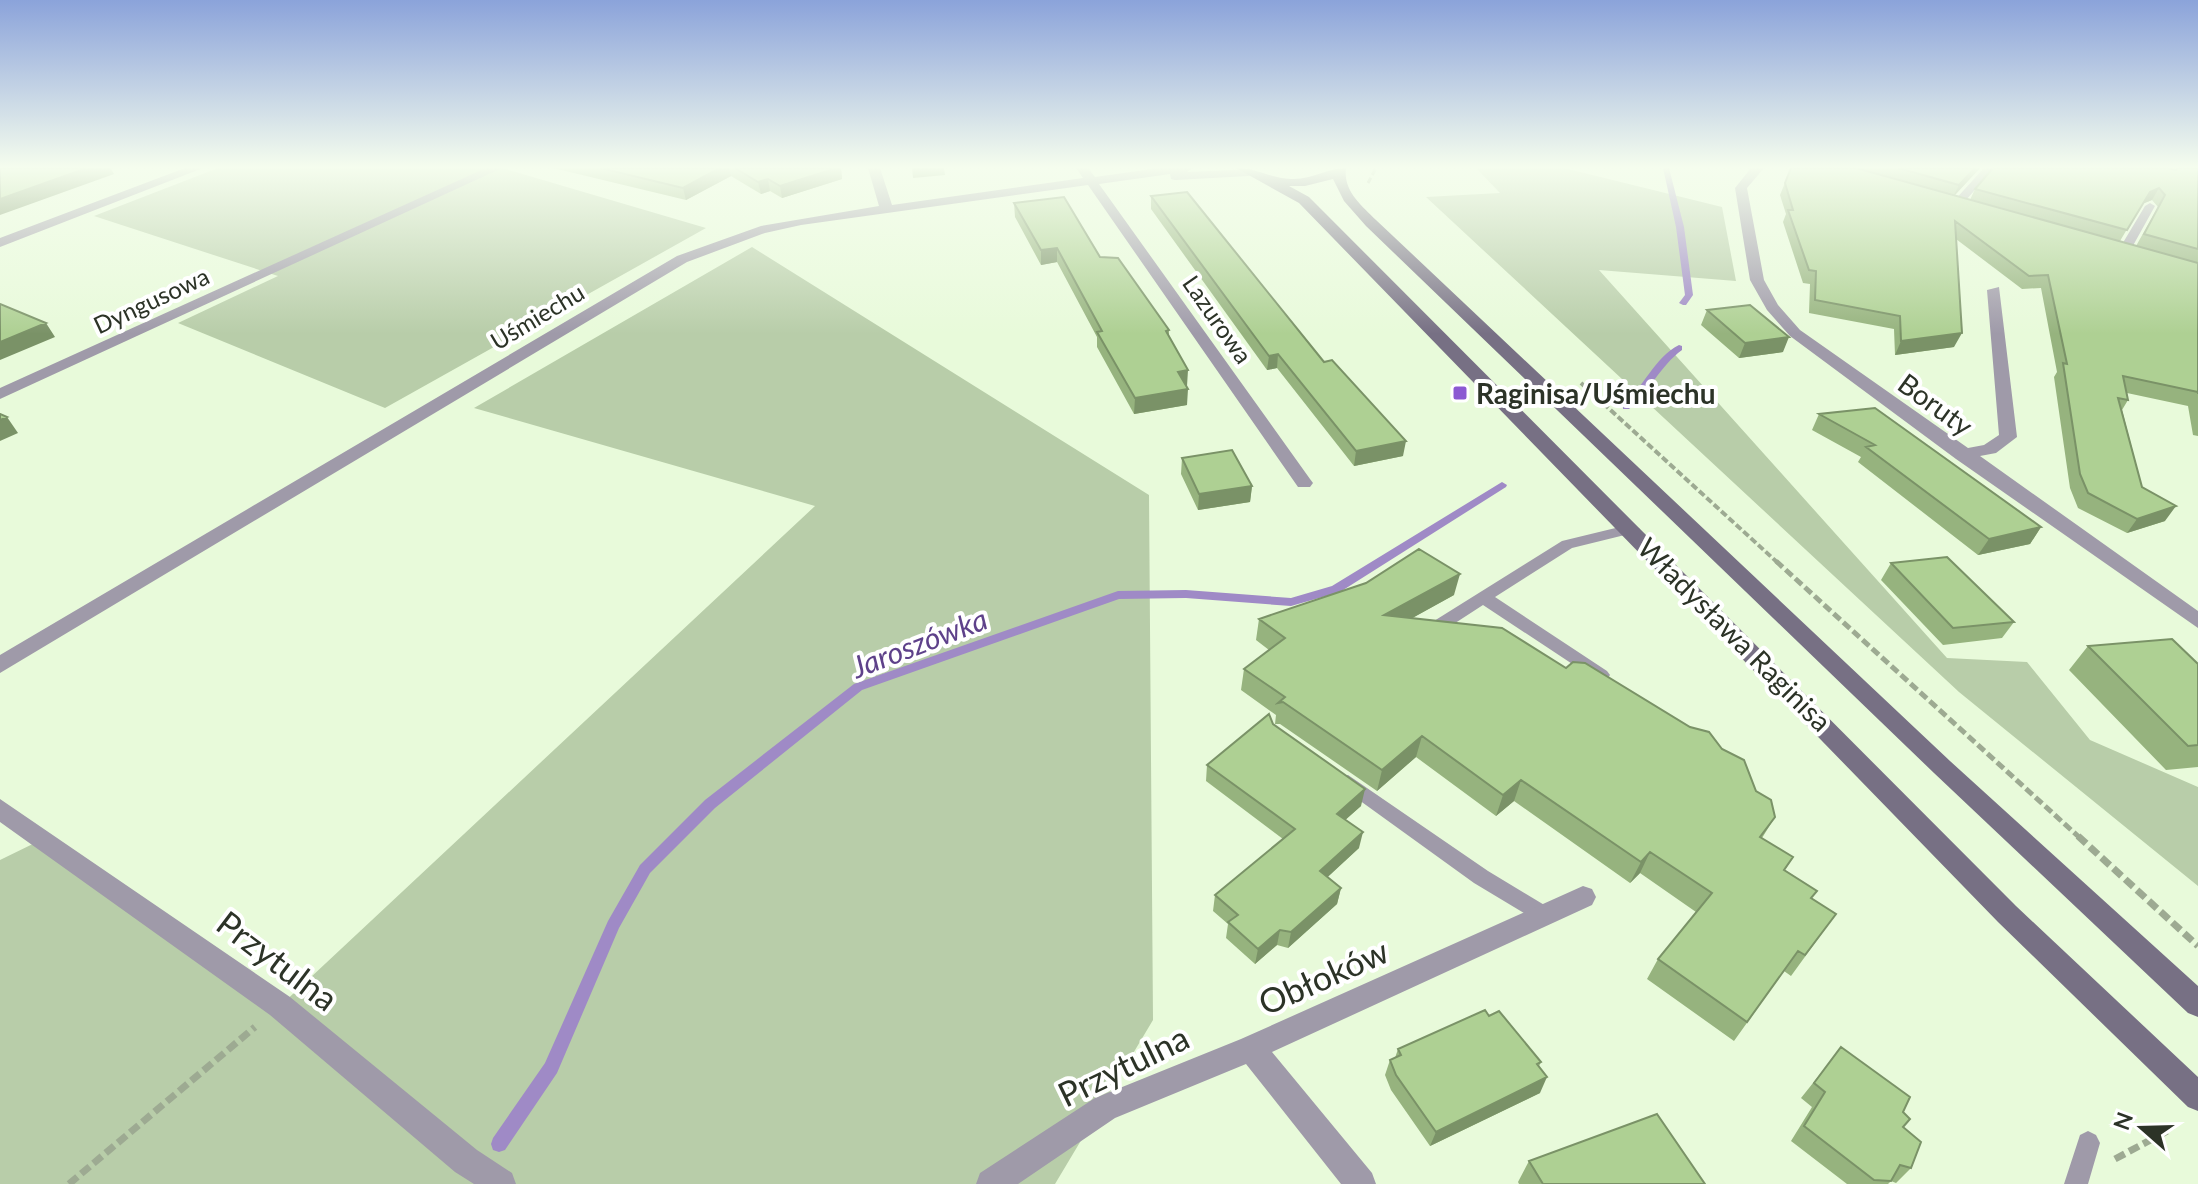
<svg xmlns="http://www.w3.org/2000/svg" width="2198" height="1184" font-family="Lato,sans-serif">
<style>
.green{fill:#b8cda9}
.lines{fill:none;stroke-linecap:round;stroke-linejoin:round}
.stream{fill:#9f8ac6;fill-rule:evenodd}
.path-far3{stroke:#9daa92;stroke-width:3;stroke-dasharray:6 3;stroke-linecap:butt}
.path-far2{stroke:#9daa92;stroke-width:4;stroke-dasharray:7 3;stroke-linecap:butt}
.path-far1{stroke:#9daa92;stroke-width:5;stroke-dasharray:9 4;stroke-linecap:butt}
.path{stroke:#9daa92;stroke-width:7;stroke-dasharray:11 5;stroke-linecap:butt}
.lane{fill:#9f9aa9;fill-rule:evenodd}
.street{fill:#9f9aa9;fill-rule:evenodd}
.secondary{fill:#777084;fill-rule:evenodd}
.wall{fill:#96b37e;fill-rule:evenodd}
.shaded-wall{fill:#7a9267}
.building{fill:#aed093;stroke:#7a9267;stroke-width:2}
.poi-dot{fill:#8b59d2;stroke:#fff;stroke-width:3}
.labels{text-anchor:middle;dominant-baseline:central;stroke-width:8;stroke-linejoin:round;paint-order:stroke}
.far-street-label{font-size:24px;fill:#2c3327;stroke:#fff}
.poi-label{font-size:28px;font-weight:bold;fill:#2c3327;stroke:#fff;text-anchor:start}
.street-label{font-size:28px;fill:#2c3327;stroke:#fff}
.water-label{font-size:30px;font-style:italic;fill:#5e418a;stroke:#fff}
.near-street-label{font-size:34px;fill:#2c3327;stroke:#fff}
</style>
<rect width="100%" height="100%" fill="#e8fada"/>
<!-- green -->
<path class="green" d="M218 168H502L706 228 385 408 178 323 278 276 94 216Z
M1476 168H1564L1722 207 1736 281 1599 270 1947 658 2027 662 2090 740 2198 787V886L1959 692 1426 197 1500 193Z
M752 247 1149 495 1153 1020 1055 1184H0V860L43 839 280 1006 815 506 474 408Z"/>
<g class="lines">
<!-- stream -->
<path class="stream" d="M1663 168H1669L1684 227 1693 295 1686 305H1683L1679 303 1685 295 1676 227Z
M1679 345 1682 346V350C1660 366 1650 391 1629 409H1623V405C1644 387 1654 358 1679 345Z
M1502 482 1507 485 1506 487 1340 592 1291 606 1186 598 1119 599 862 690 715 808 650 873 619 928 557 1073 505 1150 499 1152 493 1150 491 1144 493 1138 545 1063 608 921 640 865 705 800 854 684 1118 591 1186 590 1291 598 1332 586Z"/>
<!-- path-far3 -->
<path class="path-far3" d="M1368 183 1376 168"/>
<!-- path-far2 -->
<path class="path-far2" d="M1581 383 1778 563"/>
<!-- path-far1 -->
<path class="path-far1" d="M1776 561 2080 838"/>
<!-- path -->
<path class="path" d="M2078 836 2198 946
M2115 1159 2171 1129
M69 1184 255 1027"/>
<!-- lane -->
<path class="lane" d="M1984 168H1994L1960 207H1952V203Z
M2150 203 2155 206 2130 251 2120 253 2118 251 2145 206Z
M1632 524 1640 529 1637 532 1572 548 1495 597 1607 671 1610 675 1607 679H1595L1483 605 1446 629H1434L1432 625 1434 621 1562 541Z
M1348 775 1488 871 1551 909 1554 915 1551 921 1544 924 1537 921 1474 883 1341 787 1339 782 1341 777Z
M2088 1131 2096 1135 2100 1143 2088 1184H2064L2080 1135Z"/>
<!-- street -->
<path class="street" d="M185 168H203L0 247V238Z
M486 168H502L0 399V388Z
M868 168H880L892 205 1083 178 1076 168H1088L1095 177 1159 168H1193L1187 172 1252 169V175L1248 176 1175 180 1171 179 1170 174 1099 184 1310 479 1313 483 1310 487H1298L1088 185 801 225 765 233 687 262 0 673V655L677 256 761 226 879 206Z
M1751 168H1764L1747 188 1764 280 1778 305 1800 330 1968 448 1984 445 1999 435 1987 290 1999 287 2017 437 1996 453 1980 456 2198 611V628L1956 459 1790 336 1767 310 1750 280 1735 188Z
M0 799 290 997 477 1150 512 1173 516 1184H474L455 1172 270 1015 0 822Z
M1583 886 1592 889 1596 897 1592 905 1272 1052 1372 1173 1376 1184H1341L1246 1064 1115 1118 1018 1184H976L980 1173 1095 1098 1241 1039Z"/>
<!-- secondary -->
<path class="secondary" d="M1236 168C1255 168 1271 178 1291 179 1312 180 1327 168 1346 168 1343 191 1361 205 1376 220L1950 761 2198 986V1017L2188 1013 1934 773 1366 226 1344 201 1333 179 1305 186H1289L1309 197 2016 906 2198 1077V1111L2188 1107 1998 922 1299 203Z"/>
</g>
<!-- wall -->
<path class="wall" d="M553 168H841L842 179 782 198 770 191 761 194 731 176 686 200Z
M1791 168H1980L1955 195 1970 200 1975 189 2198 168V436L2193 435 2188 406 2127 393 2128 400 2122 410 2142 487 2165 521 2127 533 2078 508 2070 488 2054 377 2057 372 2041 288 2022 289 1956 239 1954 347 1895 355 1894 329 1809 313 1810 284 1803 283 1783 222 1786 214 1780 195ZM2152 200 2158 207 2136 246 2120 241 2142 204Z
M1151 196 1324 362 1403 456 1354 466 1277 368 1267 370 1151 209Z
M1014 203 1100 257 1169 330V336L1187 386H1186L1187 405 1134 414 1097 347V337L1057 262 1041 265 1015 217Z
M1707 310 1783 352 1739 358 1701 325Z
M1819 414 2041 527 2030 544 1978 555 1858 462 1861 457 1812 430Z
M1182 458 1252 486 1250 502 1198 510 1181 474Z
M1891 563 2014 622 2002 638 1943 645 1881 580Z
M1454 595 1412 618 1756 791 1775 817 1762 838 1793 857 1785 870 1817 891 1811 898 1836 914 1791 976 1784 971 1734 1041 1647 979 1658 959 1696 912 1640 873 1630 883 1514 801 1496 816 1416 757 1377 791 1280 724H1275L1276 715 1241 690 1244 669 1269 650 1256 640 1259 619Z
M2088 646 2198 664V767L2166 770 2069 670Z
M1273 724 1361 806 1345 820 1359 848 1327 877 1341 888 1337 904 1288 948 1277 945 1255 964 1226 938 1228 924 1213 911 1215 895 1283 839 1206 781 1207 765Z
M1398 1049 1541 1062 1539 1066 1540 1093 1430 1146 1391 1090 1385 1075 1390 1060 1395 1058Z
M1829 1063 1903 1112V1127L1911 1168 1896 1183 1891 1181 1888 1184H1847L1791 1141 1812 1107 1801 1098Z
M1529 1161 1705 1184H1519L1518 1182Z"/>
<!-- shaded-wall -->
<path class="shaded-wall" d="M87 168H115L111 169 114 174 0 215V199Z
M720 168H729L731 176 686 200 683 188Z
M837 168H841L842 179 782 198 780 186Z
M912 168H944L945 175 913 178Z
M1975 168H1980L1953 197 1959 185Z
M768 179 770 191 761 194 758 182Z
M2159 188 2152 200 2142 204 2150 192Z
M1057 248V262L1041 265V250Z
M46 323 55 337 0 360V342Z
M1962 333 1954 347 1895 355 1901 341Z
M1789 337 1783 352 1739 358 1745 343Z
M1278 354 1277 368 1267 370 1269 356Z
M1188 370 1187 386 1177 388 1178 372Z
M1188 389 1187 405 1134 414 1135 398Z
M7 417 18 433 0 441V420Z
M1406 441 1403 456 1354 466 1356 451Z
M1252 486 1250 502 1198 510 1199 494Z
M2176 506 2165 521 2127 533 2137 519Z
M2041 527 2030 544 1978 555 1989 539Z
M1460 574 1454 595 1380 636 1384 615Z
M1422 736 1416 757 1377 791 1382 770Z
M1521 780 1514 801 1496 816 1503 795Z
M1365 789 1361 806 1334 830 1337 814Z
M1363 832 1359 848 1317 887 1320 871Z
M1650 852 1640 873 1630 883 1641 862Z
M1341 888 1337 904 1288 948 1291 932Z
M1280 930 1277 945 1255 964 1258 949Z
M1547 1077 1540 1093 1430 1146 1436 1132Z"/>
<!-- building -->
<path class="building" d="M0 168H87L0 199Z
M600 168H720L683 188Z
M735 168H837L780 186 768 179 758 182Z
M1791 168H1856L2198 263V394V392L2123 376 2128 400 2118 398 2142 487 2176 506 2137 519 2088 493 2080 474 2063 363 2067 364 2048 275 2029 276 1955 221 1962 333 1901 341 1900 316 1815 300 1816 271 1809 270 1788 210H1793L1785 183Z
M1898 168H1975L1959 185Z
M1993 168H2168L2176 170 2177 168H2198V249L2144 234 2165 195 2159 188 2150 192 2127 230 1975 189Z
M1187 192 1324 362 1332 360 1406 441 1356 451 1278 354 1269 356 1151 196Z
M1064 197 1100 257 1118 258 1169 330 1166 331 1188 370 1178 372 1188 389 1135 398 1097 332 1102 331 1057 248 1041 250 1014 203Z
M0 304 46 323 0 342Z
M1750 305 1789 337 1745 343 1707 310Z
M1875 408 2041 527 1989 539 1866 447 1875 445 1819 414Z
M0 414 7 417 0 420Z
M1232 450 1252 486 1199 494 1182 458Z
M1419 549 1460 574 1384 615 1502 628 1566 668 1573 662 1585 663 1690 727 1709 732 1722 749 1744 760 1756 791 1771 800 1775 817 1760 837 1793 857 1784 870 1817 891 1811 898 1836 914 1805 955 1798 951 1747 1022 1658 959 1712 893 1650 852 1641 862 1521 780 1503 795 1422 736 1382 770 1283 702 1278 703 1285 697 1244 669 1285 638 1259 619 1366 583Z
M1947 557 2014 622 1953 628 1891 563Z
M2172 639 2198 664V745L2188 746 2088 646Z
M1269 714 1273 724 1365 789 1337 814 1363 832 1320 871 1341 888 1291 932 1280 930 1258 949 1228 922 1238 915 1215 895 1295 829 1207 765Z
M1485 1010 1489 1016 1499 1011 1541 1062 1537 1064 1547 1077 1436 1132 1396 1075 1390 1060 1401 1055 1398 1049Z
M1841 1047 1910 1097 1903 1112 1910 1119 1903 1127 1921 1142 1911 1168 1900 1165 1891 1181 1874 1180 1804 1126 1825 1092 1814 1083Z
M1657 1114 1705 1184H1543L1529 1161Z"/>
<!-- sky -->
<linearGradient id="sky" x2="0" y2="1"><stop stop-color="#8ba3da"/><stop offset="0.5" stop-color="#f5fdee"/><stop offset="1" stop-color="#f5fdee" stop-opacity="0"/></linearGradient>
<rect width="2198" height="334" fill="url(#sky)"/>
<!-- markers -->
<rect class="poi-dot" x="1452" y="385" width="16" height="16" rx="4"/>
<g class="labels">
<!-- far-street labels -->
<g class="far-street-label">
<text transform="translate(151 300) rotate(-25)">Dyngusowa</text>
<text transform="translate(537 316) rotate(-31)">Uśmiechu</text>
<text transform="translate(1218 319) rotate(55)">Lazurowa</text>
</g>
<!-- poi labels -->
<g class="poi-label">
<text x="1476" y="393">Raginisa/Uśmiechu</text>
</g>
<!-- street labels -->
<g class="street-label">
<text transform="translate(1936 404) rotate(36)">Boruty</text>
<text transform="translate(1735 634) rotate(45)">Władysława Raginisa</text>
</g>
<!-- water labels -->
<g class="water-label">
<text transform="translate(919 642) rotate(-21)">Jaroszówka</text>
</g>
<!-- near-street labels -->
<g class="near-street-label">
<text transform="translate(278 960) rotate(37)">Przytulna</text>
<text transform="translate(1323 976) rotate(-24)">Obłoków</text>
<text transform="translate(1123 1065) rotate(-26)">Przytulna</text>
</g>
</g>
<!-- north arrow -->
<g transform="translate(2142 1128) rotate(290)" stroke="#ffffff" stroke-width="6" paint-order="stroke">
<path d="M0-6L14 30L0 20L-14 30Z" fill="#2c3327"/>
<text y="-12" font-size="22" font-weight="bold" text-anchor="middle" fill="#2c3327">N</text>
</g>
</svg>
